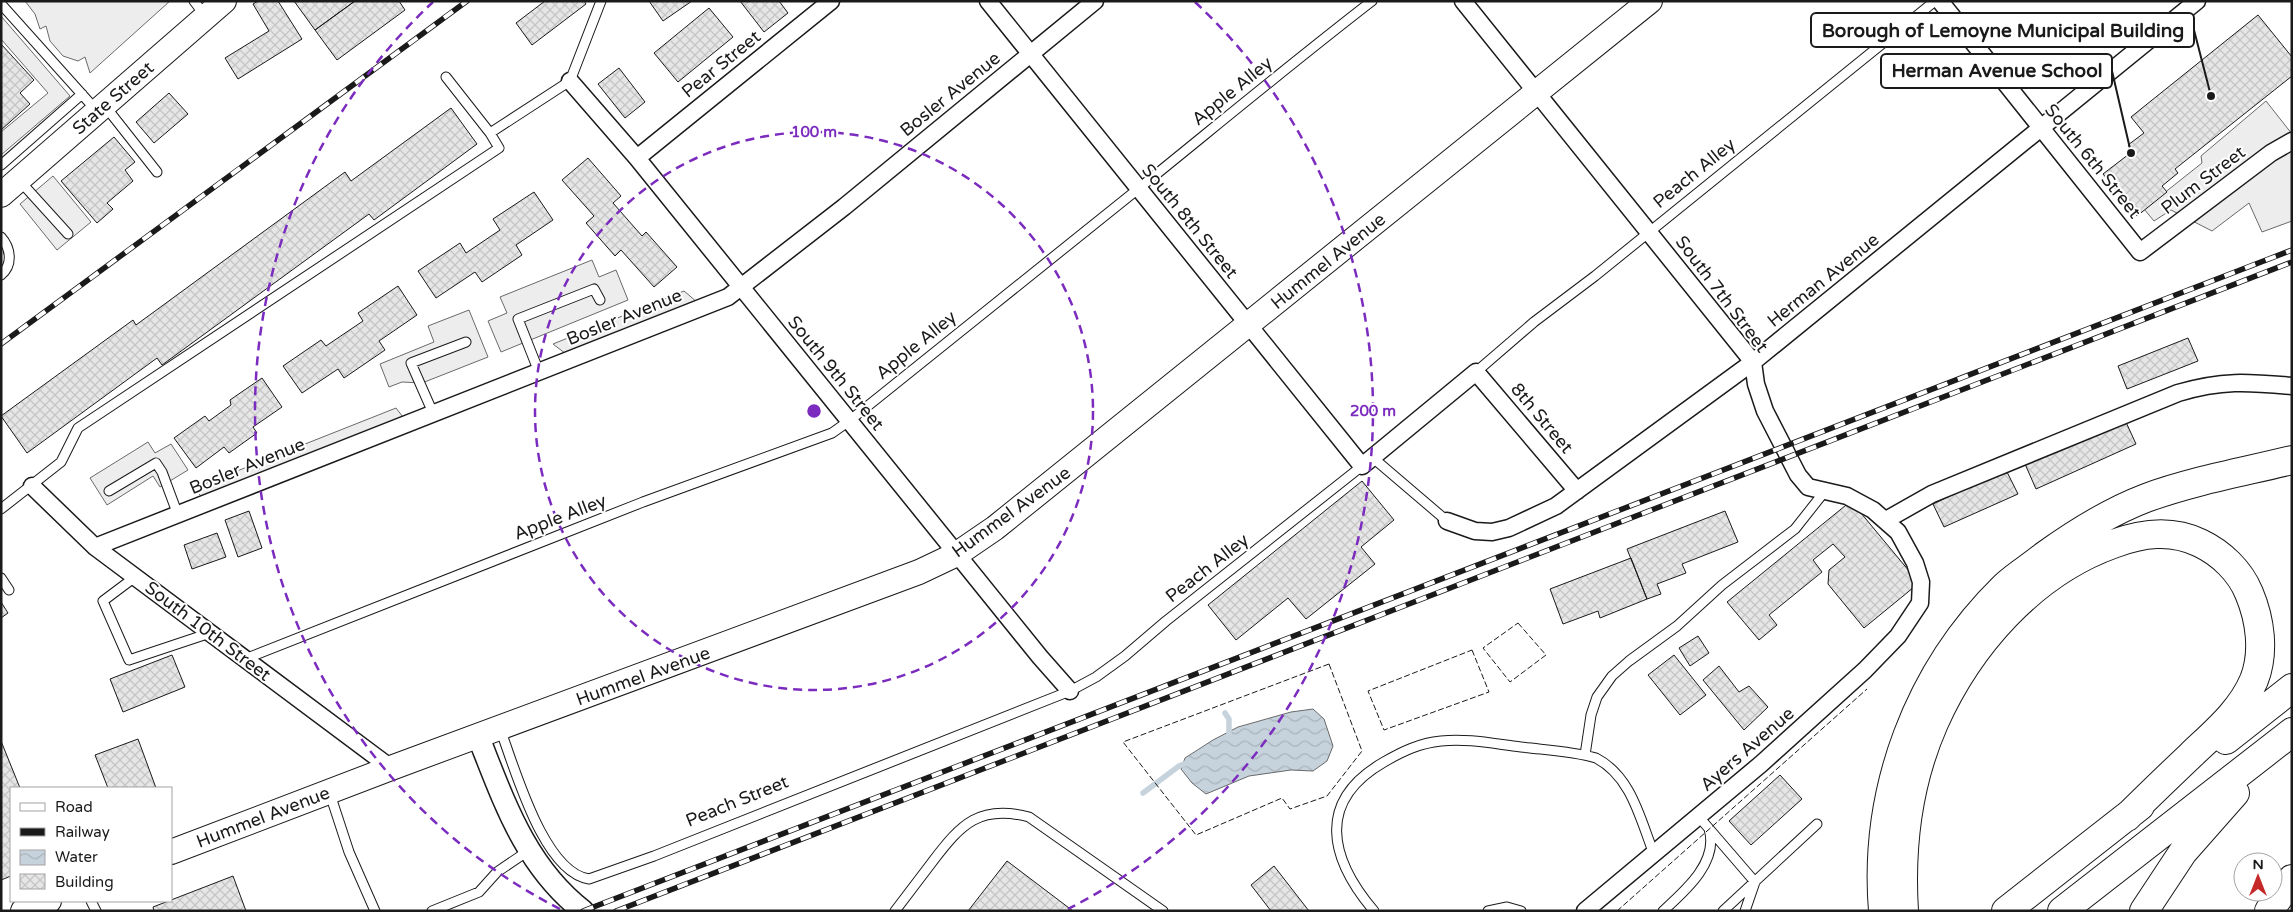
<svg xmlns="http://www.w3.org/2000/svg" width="2293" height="912" font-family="'Varela Round',sans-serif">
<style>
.parking{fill:#ededed;stroke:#6a6a6a}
.water{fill:url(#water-waves);stroke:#6a6a6a}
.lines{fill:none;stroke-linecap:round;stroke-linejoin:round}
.stream{stroke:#c6d2dc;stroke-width:5.5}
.building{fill:url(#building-cross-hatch);stroke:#1a1a1a}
.service-casing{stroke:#1a1a1a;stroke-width:11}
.minor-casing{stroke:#1a1a1a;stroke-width:19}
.tertiary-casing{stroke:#1a1a1a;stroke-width:24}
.secondary-casing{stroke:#1a1a1a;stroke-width:26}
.motorway-casing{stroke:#1a1a1a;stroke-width:30}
.service{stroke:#fff;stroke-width:9}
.minor{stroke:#fff;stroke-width:16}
.tertiary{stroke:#fff;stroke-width:21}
.secondary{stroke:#fff;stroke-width:24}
.motorway{stroke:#fff;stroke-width:28}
.rail-casing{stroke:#1a1a1a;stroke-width:5.5}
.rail{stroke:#fff;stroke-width:4;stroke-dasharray:11;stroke-linecap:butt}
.fence{stroke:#1a1a1a;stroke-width:1;stroke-dasharray:6 2.5;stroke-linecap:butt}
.ring{fill:none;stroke:#7b2cbf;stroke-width:2.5;stroke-dasharray:9 6}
.labels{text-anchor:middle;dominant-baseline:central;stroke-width:4;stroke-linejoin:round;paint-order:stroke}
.street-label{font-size:18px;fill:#1a1a1a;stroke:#fff}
.centre{fill:#7b2cbf;stroke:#fff;stroke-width:2.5}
.ring-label{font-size:15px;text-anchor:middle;font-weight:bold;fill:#7b2cbf;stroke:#fff;stroke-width:4;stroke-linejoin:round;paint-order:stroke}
.leader{fill:none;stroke:#1a1a1a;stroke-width:2}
.callout-dot{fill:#1a1a1a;stroke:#fff;stroke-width:2}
.callout{fill:#fff;stroke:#1a1a1a;stroke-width:2}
.callout-label{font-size:19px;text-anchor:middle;font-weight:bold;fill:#1a1a1a}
</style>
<defs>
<pattern id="water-waves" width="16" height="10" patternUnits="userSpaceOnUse" patternTransform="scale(1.25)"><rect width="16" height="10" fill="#c6d2dc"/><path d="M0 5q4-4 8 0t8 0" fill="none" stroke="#aab4bc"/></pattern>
<pattern id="building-cross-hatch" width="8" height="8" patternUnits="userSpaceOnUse" patternTransform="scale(1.25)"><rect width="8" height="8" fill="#e6e6e6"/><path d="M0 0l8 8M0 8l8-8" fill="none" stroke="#c5c5c5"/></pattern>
</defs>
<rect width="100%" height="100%" fill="#fff"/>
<!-- parking -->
<path class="parking" d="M25 1H170L90 73 85 57 78 61 63 56 50 41 46 26 40 29 35 14Z
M1 16 70 96 1 155V132L48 93 1 39Z
M2266 101 2292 134V221L2262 232 2249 203 2212 231 2171 210 2154 221 2144 209 2202 163 2201 156Z
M53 176 91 222 57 250 20 204Z
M592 260 599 277 616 270 628 300 501 352 488 321 507 313 500 297Z
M684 291 697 302 566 354 553 344Z
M469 310 488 357 422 383 402 382 389 387 380 364 434 342 428 326Z
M396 408 406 421 206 502 194 488Z
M148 442 155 453 171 444 188 470 160 487 153 476 107 505 90 478Z"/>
<!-- water -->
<path class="water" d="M1313 709 1324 719 1333 746 1327 761 1313 771 1291 770 1249 776 1206 794 1192 783 1181 769 1185 758 1213 740 1238 727 1291 712Z"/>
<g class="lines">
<!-- stream -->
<path class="stream" d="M1225 713 1229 719V738
M1143 793 1179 766 1191 761"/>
</g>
<!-- building -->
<path class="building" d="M258 1H278L302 39 238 79 225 58 269 31 253 4Z
M294 1H355L315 30Z
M355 1H399L405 10 337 60 315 30Z
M545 1H584L586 4 532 45 516 23Z
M649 1H692L663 21Z
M740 1H779L788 13 764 32Z
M709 8 733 37 678 82 654 53Z
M2258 15 2292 57V76L2175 169 2178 173 2162 186 2167 192 2137 216 2103 174 2133 151 2128 145 2144 133 2131 117Z
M1 44 34 80 20 93 30 104 1 130Z
M619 68 645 102 625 118 598 84Z
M169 93 188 114 154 143 136 122Z
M451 108 477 144 374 220 369 214 162 365 157 358 27 453 1 416 133 320 136 325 345 172 351 181Z
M114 137 135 162 125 170 133 181 107 203 113 209 97 223 61 181Z
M588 158 621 196 613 203 642 236 646 232 677 267 654 287 621 250 615 256 586 223 594 216 562 180Z
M534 192 553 220 516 245 522 255 482 282 475 272 436 298 418 271 460 243 466 253 500 230 493 219Z
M398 286 417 315 379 341 385 350 344 378 338 369 302 393 283 366 321 340 326 346 363 321 358 313Z
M2188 338 2198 361 2127 389 2118 366Z
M262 378 282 407 253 427 257 433 229 453 224 447 196 468 174 438 205 416 209 421 231 405 230 400Z
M2125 420 2136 444 2036 489 2025 464Z
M2006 470 2018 494 1944 527 1933 504Z
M1362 481 1394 520 1361 547 1375 564 1306 619 1288 598 1236 640 1208 605Z
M1851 501 1919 583 1864 628 1828 584 1829 570 1845 557 1833 544 1813 560 1822 572 1769 615 1777 625 1759 640 1727 602Z
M249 511 262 548 238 557 225 520Z
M1725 511 1738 542 1682 564 1686 573 1657 584 1661 594 1647 599 1627 549Z
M217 533 226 557 192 569 184 545Z
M1631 558 1647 599 1600 618 1598 611 1563 624 1550 589Z
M1 602 8 613 1 618Z
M1698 636 1709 653 1690 666 1679 648Z
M172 655 185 687 123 712 110 679Z
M1674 655 1706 695 1680 715 1648 675Z
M1719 666 1739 692 1749 686 1768 707 1744 730 1703 680Z
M138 739 156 788H108L95 755Z
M1 741 20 788H11V876L1 880Z
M1780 775 1802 799 1751 845 1729 821Z
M1007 861 1073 911H968Z
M1274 866 1309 911H1271L1251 885Z
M233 876 246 911H154L153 907Z"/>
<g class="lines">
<!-- service casing -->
<g class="service-casing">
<path id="service" d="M194 1 206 17
M1 4 96 110
M446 77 490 133
M105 106 157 172
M1 165 82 94
M19 180 68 234
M1 237C11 248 13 265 1 275
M539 372 518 319 594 289 600 300
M1476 372 1534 322 1595 276 1935 1
M433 413 411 363 466 342
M1372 457 1447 521
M109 491 156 463 162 472 178 515
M1 509 61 462 78 428 499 148 490 133 570 81 601 1
M135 577 103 601 129 660 210 633
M1 578 9 590
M245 659 643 502 832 433 849 421C945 343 1042 267 1138 189 1216 126 1293 62 1372 1
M500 729C515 768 543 872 589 879L654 856 1070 691 1096 677 1125 656 1166 621 1362 466
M1585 755 1591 715 1597 697 1612 676 1629 661 1677 626 1722 585 1795 529 1825 491
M329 791 349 852 375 911
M1699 817 1755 882 1745 911
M91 901 96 911
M432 911 479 892 497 872 528 851
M895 911C908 894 920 878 933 861 961 824 980 804 1029 817L1163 911
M1374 911C1329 858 1316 801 1384 762 1403 751 1420 743 1441 741 1467 738 1495 744 1521 747 1545 750 1572 751 1596 758 1632 777 1640 819 1654 854
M1488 911 1507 907 1521 911
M1663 911C1685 891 1719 862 1709 829
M1723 911 1817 824"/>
</g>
<!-- minor casing -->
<g class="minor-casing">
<path id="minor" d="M988 1 1362 466 1476 372 1577 491
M1463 1 1753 362 1756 384 1765 411 1798 475 1808 487 1847 496 1873 510 1898 532 1915 563 1921 582 1920 603 1898 636 1865 670 1761 764 1585 911
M1940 1 2140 252 2271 153 2292 141
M570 81 637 158 1040 657 1070 691
M637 158 831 1
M32 486 95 547 391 768
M1886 520 1932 494 2178 393C2222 380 2247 382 2292 386
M1447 521 1475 531 1492 532 1509 528 1556 506 1753 362 2197 1
M95 547 728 297 844 207 1095 1"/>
</g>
<!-- tertiary casing -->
<g class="tertiary-casing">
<path id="tertiary" d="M478 736C504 801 525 866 583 911"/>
</g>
<!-- secondary casing -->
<g class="secondary-casing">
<path id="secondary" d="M1 195 224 1
M171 852 391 768 919 572 957 554 995 528 1650 1
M23 911 49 901"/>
</g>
<!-- motorway casing -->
<g class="motorway-casing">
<path id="motorway" d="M2226 740 2292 688
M1883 911C1873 790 1918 671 2005 586 2017 575 2032 566 2044 556 2076 533 2109 512 2146 498 2192 481 2243 472 2292 460
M1904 911C1900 847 1908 782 1934 723 1969 645 2032 573 2113 544 2142 533 2171 529 2200 543 2221 553 2240 571 2249 593 2260 619 2265 652 2254 680 2241 711 2215 732 2191 755 2170 775 2148 796 2127 817
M2006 911 2140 806
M2062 911 2292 732
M2144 911 2183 852 2235 793
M2269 911 2292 879"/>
</g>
<!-- service -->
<use href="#service" class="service"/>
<!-- minor -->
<use href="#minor" class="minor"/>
<!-- tertiary -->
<use href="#tertiary" class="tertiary"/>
<!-- secondary -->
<use href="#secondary" class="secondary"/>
<!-- motorway -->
<use href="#motorway" class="motorway"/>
<!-- rail casing -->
<g class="rail-casing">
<path id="rail" d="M1 344 467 1
M583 911 2292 250
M616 911 2292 262"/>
</g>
<!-- rail -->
<use href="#rail" class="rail"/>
<!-- fence -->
<path class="fence" d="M1518 623 1546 655 1510 682 1483 648Z
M1472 650 1489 692 1384 730 1368 691Z
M1329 664 1362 751 1327 796 1290 809 1282 798 1196 835 1123 742Z
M1617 911 1867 689"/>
</g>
<!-- distance rings -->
<g class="ring">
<circle cx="814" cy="411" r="279"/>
<path d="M560 909A559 559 0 0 1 433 2M1195 2A559 559 0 0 1 1068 909"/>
</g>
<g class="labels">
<!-- street labels -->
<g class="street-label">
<text transform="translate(721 64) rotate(-39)">Pear Street</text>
<text transform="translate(1232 91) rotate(-39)">Apple Alley</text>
<text transform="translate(950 94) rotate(-39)">Bosler Avenue</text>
<text transform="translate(113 98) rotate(-41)">State Street</text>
<text transform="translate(2093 161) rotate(51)">South 6th Street</text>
<text transform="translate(1694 173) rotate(-39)">Peach Alley</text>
<text transform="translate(2203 180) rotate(-37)">Plum Street</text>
<text transform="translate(1190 221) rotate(51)">South 8th Street</text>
<text transform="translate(1328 261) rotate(-39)">Hummel Avenue</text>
<text transform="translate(1823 280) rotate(-39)">Herman Avenue</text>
<text transform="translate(1722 294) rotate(53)">South 7th Street</text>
<text transform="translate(624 317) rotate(-22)">Bosler Avenue</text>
<text transform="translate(916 345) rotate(-39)">Apple Alley</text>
<text transform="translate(836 373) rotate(51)">South 9th Street</text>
<text transform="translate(1542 418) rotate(50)">8th Street</text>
<text transform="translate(247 466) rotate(-22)">Bosler Avenue</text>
<text transform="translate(1011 512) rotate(-36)">Hummel Avenue</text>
<text transform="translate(560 517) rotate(-21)">Apple Alley</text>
<text transform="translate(1207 568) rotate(-38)">Peach Alley</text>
<text transform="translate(208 631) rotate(37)">South 10th Street</text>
<text transform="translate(643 676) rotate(-20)">Hummel Avenue</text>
<text transform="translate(1747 749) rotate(-41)">Ayers Avenue</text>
<text transform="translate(737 801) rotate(-22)">Peach Street</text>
<text transform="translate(263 817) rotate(-21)">Hummel Avenue</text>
</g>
</g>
<circle cx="814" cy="411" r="8" class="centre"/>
<g class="ring-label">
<text x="814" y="137">100 m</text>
<text x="1373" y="416">200 m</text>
</g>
<!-- callouts -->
<path class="leader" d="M2211 96L2194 30M2131 153L2112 71"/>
<g class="callout-dot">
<circle cx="2211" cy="96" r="5"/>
<circle cx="2131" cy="153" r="5"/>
</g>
<g class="callout">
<rect x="1811" y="13" width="383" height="34" rx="5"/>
<rect x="1881" y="54" width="231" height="34" rx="5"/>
</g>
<g class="callout-label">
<text x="2003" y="37">Borough of Lemoyne Municipal Building</text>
<text x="1997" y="77">Herman Avenue School</text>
</g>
<!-- border -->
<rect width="2293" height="912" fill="none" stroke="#1a1a1a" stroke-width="5"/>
<!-- legend -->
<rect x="10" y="787" width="162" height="115" fill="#ffffff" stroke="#a3a3a3"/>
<rect x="20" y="803" width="25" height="8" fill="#ffffff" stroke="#a3a3a3"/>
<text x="55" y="812" font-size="15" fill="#1a1a1a">Road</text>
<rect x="20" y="828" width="25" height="8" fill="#1a1a1a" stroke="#a3a3a3"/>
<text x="55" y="837" font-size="15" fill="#1a1a1a">Railway</text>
<rect x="20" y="850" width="25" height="15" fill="url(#water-waves)" stroke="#a3a3a3"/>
<text x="55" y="862" font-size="15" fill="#1a1a1a">Water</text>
<rect x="20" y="874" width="25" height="15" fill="url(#building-cross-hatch)" stroke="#a3a3a3"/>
<text x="55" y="887" font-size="15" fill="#1a1a1a">Building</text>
<!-- north arrow -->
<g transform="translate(2258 877)"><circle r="24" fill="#ffffff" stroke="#a3a3a3"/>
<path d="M0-4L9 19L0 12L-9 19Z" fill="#c62828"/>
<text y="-8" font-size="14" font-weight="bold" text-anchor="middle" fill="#1a1a1a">N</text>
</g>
</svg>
